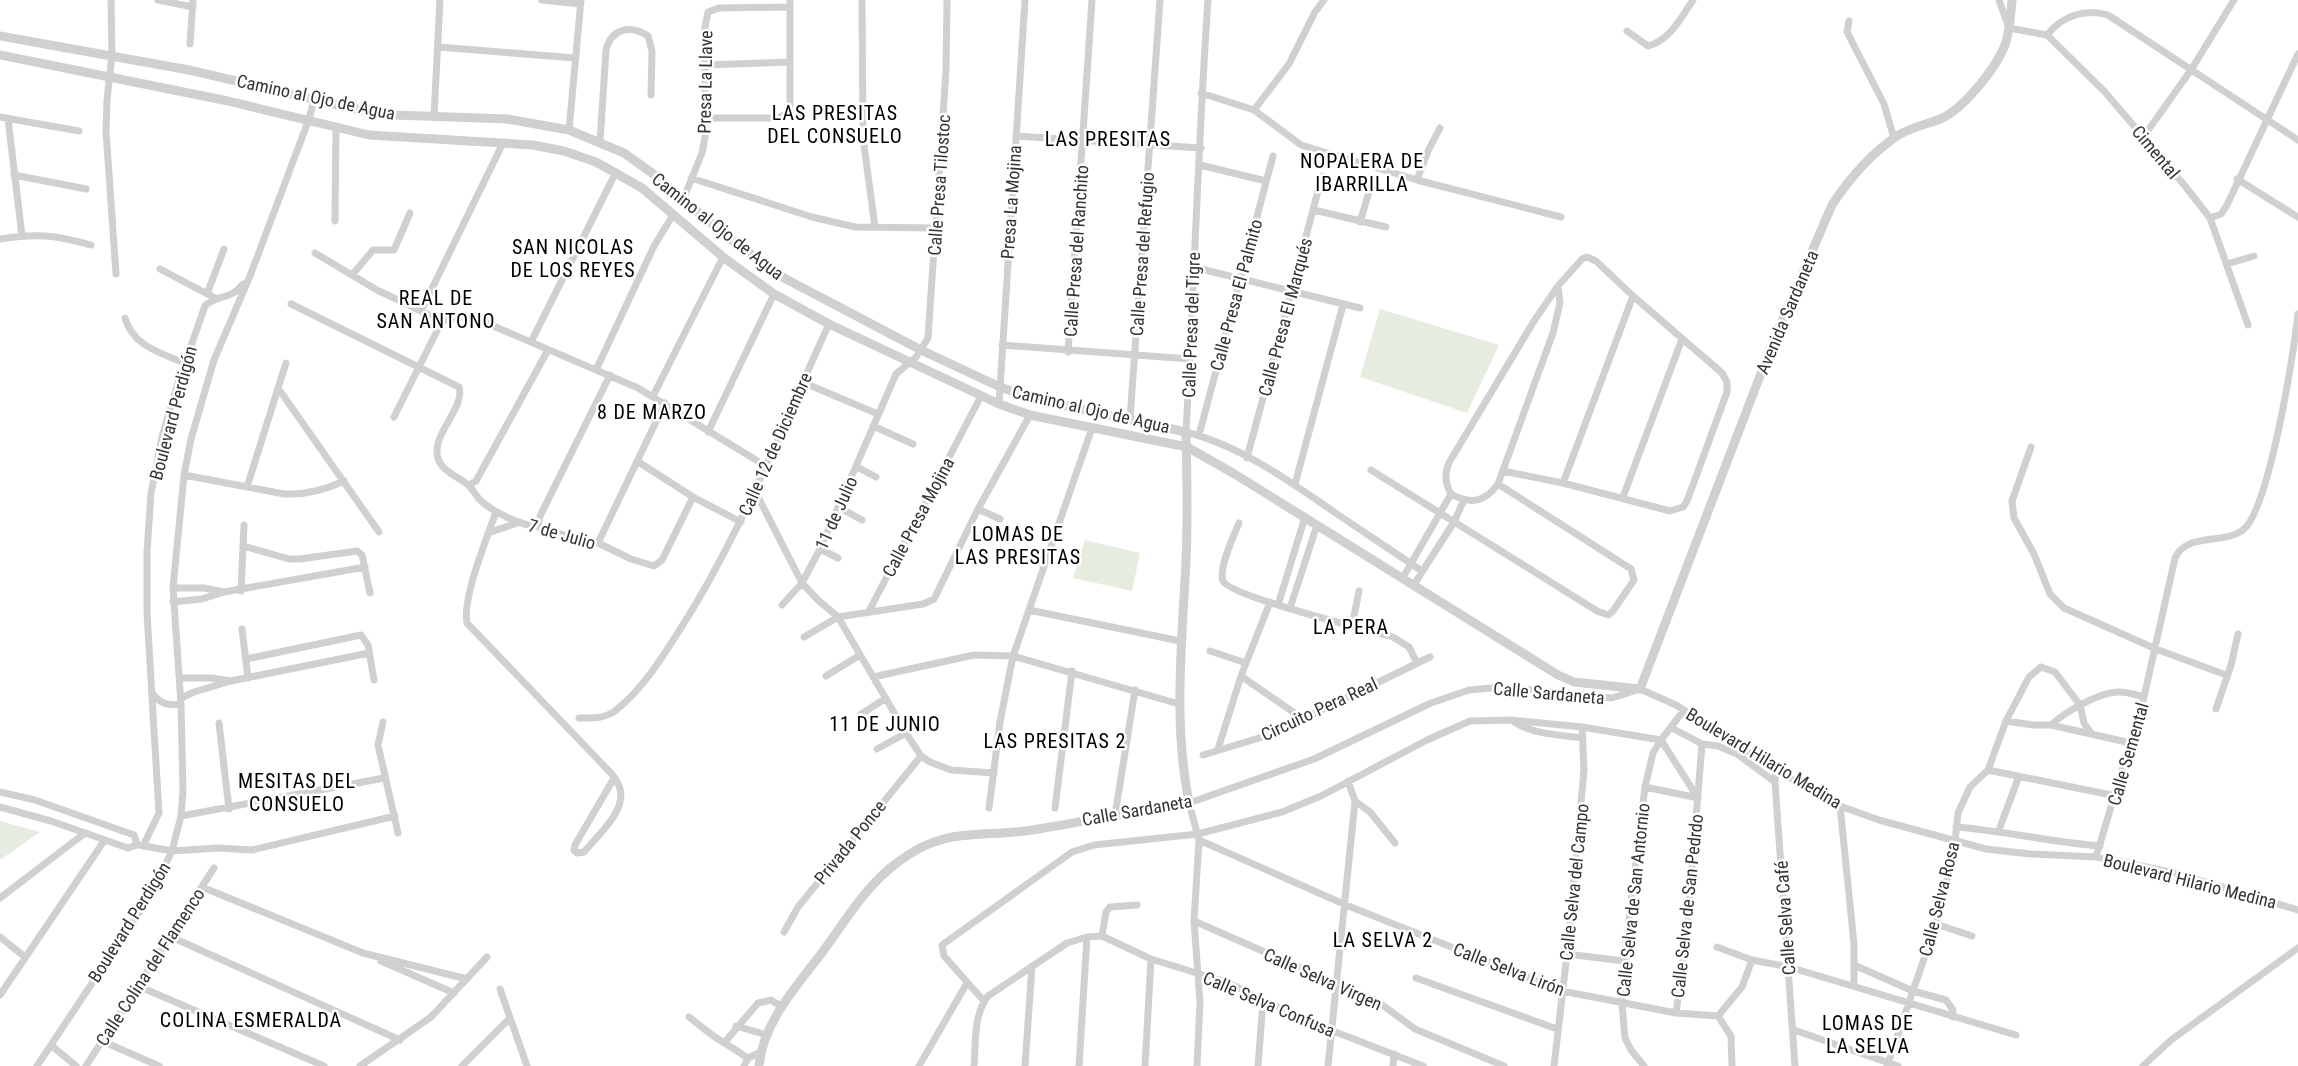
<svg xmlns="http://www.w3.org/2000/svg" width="2298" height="1066" font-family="'Roboto Condensed',sans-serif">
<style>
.green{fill:#e6ecdf}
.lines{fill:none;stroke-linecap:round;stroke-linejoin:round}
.minor{stroke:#d0d0d0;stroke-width:7}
.tertiary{stroke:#d0d0d0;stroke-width:9}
.labels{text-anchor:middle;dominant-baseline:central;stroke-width:5;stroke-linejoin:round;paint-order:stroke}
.street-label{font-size:18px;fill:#333;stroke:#fff}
.quarter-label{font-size:20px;letter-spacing:1px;fill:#000;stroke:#fff}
</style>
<rect width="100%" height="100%" fill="#fff"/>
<!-- green -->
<path class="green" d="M1380 309 1499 345 1467 413 1360 377Z
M1085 540 1140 553 1132 591 1073 578Z
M0 821 40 832 0 860Z"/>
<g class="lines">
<!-- minor -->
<path class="minor" d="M111 0 112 55 107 100 106 131 116 274
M158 0 193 7
M542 0 581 4
M862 0 863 138 875 227
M1208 0C1198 144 1194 288 1186 432 1241 446 1291 482 1337 514 1365 533 1394 552 1422 571
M1999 0 2009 28 2047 35 2105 92 2185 186 2210 218 2248 325
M1849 21 1847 32 1884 104 1894 138
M1627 31 1648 46C1670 40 1681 18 1693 0
M2047 35C2062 16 2085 8 2108 15L2298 140
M190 44 193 0
M438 47 575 58
M705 65 790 62
M1201 93 1254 110 1301 145 1417 180 1561 217
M1254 110 1289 64 1315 12 1324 0
M434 116 440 0
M0 117 79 131
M706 118H776L787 114 790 105V0
M8 119 22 236
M569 130 581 0
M1016 136 1201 148
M2144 136 2191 70 2234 0
M600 142 606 50C611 29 630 24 648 36L652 51 651 95
M1200 165 1266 181
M14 175 86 189
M691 178 812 217 855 227 936 228
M2237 179 2298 217
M1417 180 1428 151 1440 128
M683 200 702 153 705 137V27L708 12 719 8 790 7
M1314 210 1386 227
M2210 218 2221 214 2227 205 2298 54
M335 221 336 126
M1360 222 1369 192
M0 239C38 233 55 235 91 245
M315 253 377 290 442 321 465 317 477 319 638 388 766 466
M2227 264 2254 256
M1193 267 1360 308
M160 269 217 299
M352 275 373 250H394L410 213
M207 294 224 249
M291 304 459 387C465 406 436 431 437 452 437 469 455 475 467 484 472 488 475 494 479 499 490 510 522 527 538 526L542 530 598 543 631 559 654 566 662 560 693 497
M421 311 503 143
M125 318C133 346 159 352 184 363
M531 342 616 172
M1002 345 1190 359
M1068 352 1092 0
M596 370 654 246 673 215
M802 382 878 414
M278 388 379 532
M653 396 723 257
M999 404 1025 0
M394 417 442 321
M1130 419 1160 0
M873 426 913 444
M708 432 774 294
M1199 435 1273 156
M2031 447 2012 501 2014 518 2034 554 2050 594 2064 608 2156 649 2226 675
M1247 458 1322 176
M637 461 693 497 741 522
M857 467 876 477
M1371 470 1597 611 1608 615 1613 611 1634 580 1631 569 1498 484
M1503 471 1563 483 1670 511 1683 507 1687 501 1727 392V382L1722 373 1633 296 1596 261 1587 257 1582 259 1558 286 1534 321 1450 461C1444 472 1445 483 1451 494 1471 505 1485 502 1498 484L1553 333 1560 303 1558 286
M184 475 284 494C306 495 325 490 344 481
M1563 483 1633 296
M1295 484 1343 305
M469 485 476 481 548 350
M247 487 286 363
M755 491 802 583 818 600 838 617 906 733 921 756 930 762 951 770 994 773
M1623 497 1682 339
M838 507 862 520
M978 509 1000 519
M496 512C487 538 462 598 467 623L608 770C612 774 617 780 619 786 629 809 597 836 584 852L577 853 574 850 575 845 614 778
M1239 523C1234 535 1218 569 1223 581 1231 597 1369 630 1393 637L1409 647 1417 663
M538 526 540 516 610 375
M488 533 520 522
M598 543 665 403
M243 546 289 559H300L357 551 362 555 370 593
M820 549 838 558
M1402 579 1451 494
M1413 586 1454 522 1464 500
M173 588H204L224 592
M241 591 244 525
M173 602 202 599 224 592 365 567
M782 605 802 583 820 549 896 374 916 357 928 338 946 71 947 0
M1278 605 1305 517
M1290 608 1317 525
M1029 610 1180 641
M869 611 981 396
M1352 626 1359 591
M242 629 248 678
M804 637 838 617 923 604 934 599 978 509 1030 415
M1210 651 1246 663
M246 659 361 635 368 645 374 680
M826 676 860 655
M1241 676 1303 719
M873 677 974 655 1013 656 1179 704
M180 678H212L231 681
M152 693C161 704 167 706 181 704
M181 698 194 692 231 681 369 653
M2216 709 2231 665 2238 634
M860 715 886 698
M579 718C592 718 604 719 615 711 642 690 661 659 679 631 741 535 781 428 829 324
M2006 721 2029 677 2041 667 2055 672 2080 705 2084 723 2091 733
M383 722 378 745 398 833
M1514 722C1535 735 1560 735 1583 738
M219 723 229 809
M2051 725C2065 712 2098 693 2117 692 2126 691 2136 695 2144 697
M1672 728 1702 744 1718 746 1737 754 1775 782
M877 749 906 733
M1218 749 1241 676 1270 602
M1203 755 1272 734 1430 657
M1776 770 1775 782 1795 1066
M1988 770 2116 796
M1645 787 1698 798
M0 792 35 800 134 835 137 845 128 848 51 821 0 807
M1355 801 1370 812 1395 843
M1840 806 1854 944V986
M989 808 1000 722 1013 656 1092 428
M1055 808 1072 671
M1115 815 1135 690
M181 816 384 778
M1956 827C2005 831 2051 842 2100 846
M1999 830 2019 776
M1199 840 1346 905 1562 991 1676 1013 1718 1016
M139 845 172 851 218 848 252 850 395 816
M143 846 159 813 147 613V552L151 493 162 437 177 386 205 306C217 294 230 301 243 284
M2096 857 2144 697 2175 558C2187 532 2223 545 2243 530 2269 510 2294 352 2298 314
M202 887 363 953 467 979
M0 898 85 833
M1194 921 1377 1001 1415 1029 1504 1066
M1936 924 1972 936
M784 932 798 907 921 756
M169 936 400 1040
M1102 936 1106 912 1110 907 1137 905
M0 937 25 957
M1717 947 1752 960 1789 967 2016 1035
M1567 954 1624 961
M381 961 454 993
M1854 965 1913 991 1946 1000 1953 1010V1017
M1416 978 1557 1029
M138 986 324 1066
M500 989 527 1066
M0 995 104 841
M984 1001 944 956 942 945 1072 852 1094 845 1198 834 1282 812 1321 796 1427 740 1470 721 1511 720 1582 727 1661 740 1698 798
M1676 1013 1687 930 1702 744
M1718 1016 1742 987 1752 960
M1718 1016 1731 1036 1732 1066
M689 1017 712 1035 748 1058 761 1052
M736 1026 767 1035
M1794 1030 1898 1066
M102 1041 159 1066
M724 1043 758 1003 771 1000 782 1007
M51 1045 76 1066
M37 1066 148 899 172 851 181 816 183 791 181 704 173 588 184 475 191 439 214 360 250 276 309 119 314 100
M86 1066 214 868
M360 1066 431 1017 487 957
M462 1066 510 1018
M744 1066 748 1058
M919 1066 967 983
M974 1066C976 1043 973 1015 988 996L1067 943 1087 937 1102 936 1151 959 1226 982 1305 1020 1423 1066
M1025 1066 1032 966
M1079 1066 1087 937
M1145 1066 1151 959
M1197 1066 1200 1002 1194 921 1199 840 1189 803 1314 759 1431 703 1469 690 1503 687 1612 698 1640 689 1676 705 1776 770 1840 806 1879 820 1986 849 2030 854 2096 857 2118 861 2179 874 2298 910
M1258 1066 1263 1002
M1328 1066 1355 801 1348 781
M1393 1066 1394 1054
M1554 1066 1567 954 1584 770 1582 727
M1644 1066 1631 1050 1625 1038 1622 1004 1624 961 1645 787 1653 753 1661 740 1684 710
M1887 1066 1936 924 1954 852 1958 813 1970 787 1988 770 2006 721 2033 725H2051L2131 743
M2143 1066 2171 1040 2298 948"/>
<!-- tertiary -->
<path class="tertiary" d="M0 36 189 70 355 109 394 115 507 119 569 130 624 153 652 173 730 239 784 278 921 350 1000 387 1035 399 1186 432C1187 475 1188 518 1186 561 1182 643 1173 721 1189 803 1163 809 1137 812 1111 816 1082 821 1053 827 1025 831 974 837 942 828 898 862 865 886 845 922 821 954 795 988 763 1023 759 1066
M0 55 228 101 369 135 533 145 564 151 596 162 642 188 723 257 774 294 829 324 999 404 1030 415 1187 447 1233 473 1558 675 1574 682 1640 689 1773 342 1832 205C1849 179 1872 153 1897 136 1911 127 1925 125 1940 119 1963 110 1998 66 2006 42 2010 28 2011 14 2012 0"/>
</g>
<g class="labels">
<!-- street labels -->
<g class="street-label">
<text transform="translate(705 82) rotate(-89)">Presa La Llave</text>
<text transform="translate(316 97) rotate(12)">Camino al Ojo de Agua</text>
<text transform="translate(2156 152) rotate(50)">Cimental</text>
<text transform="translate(939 185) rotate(-86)">Calle Presa Tilostoc</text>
<text transform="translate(1011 202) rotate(-86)">Presa La Mojina</text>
<text transform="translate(718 226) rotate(38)">Camino al Ojo de Agua</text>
<text transform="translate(1076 251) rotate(-86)">Calle Presa del Ranchito</text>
<text transform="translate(1142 254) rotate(-86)">Calle Presa del Refugio</text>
<text transform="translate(1236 295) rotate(-75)">Calle Presa El Palmito</text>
<text transform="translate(1787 312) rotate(-67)">Avenida Sardaneta</text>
<text transform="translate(1285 317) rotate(-75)">Calle Presa El Marqués</text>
<text transform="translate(1191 325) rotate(-88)">Calle Presa del Tigre</text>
<text transform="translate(1091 409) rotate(13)">Camino al Ojo de Agua</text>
<text transform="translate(173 413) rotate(-75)">Boulevard Perdigón</text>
<text transform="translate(775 444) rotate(-66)">Calle 12 de Diciembre</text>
<text transform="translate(836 513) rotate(-66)">11 de Julio</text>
<text transform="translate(918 517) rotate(-62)">Calle Presa Mojina</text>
<text transform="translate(562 534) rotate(16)">7 de Julio</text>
<text transform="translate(1549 693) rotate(5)">Calle Sardaneta</text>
<text transform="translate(1319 709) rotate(-25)">Circuito Pera Real</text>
<text transform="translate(2128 754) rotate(-74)">Calle Semental</text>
<text transform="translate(1764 758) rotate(31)">Boulevard Hilario Medina</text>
<text transform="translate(1137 810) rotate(-10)">Calle Sardaneta</text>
<text transform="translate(850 842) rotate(-51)">Privada Ponce</text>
<text transform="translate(2190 881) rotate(14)">Boulevard Hilario Medina</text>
<text transform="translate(1574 882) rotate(-84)">Calle Selva del Campo</text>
<text transform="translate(1939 899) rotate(-76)">Calle Selva Rosa</text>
<text transform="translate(1633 900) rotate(-84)">Calle Selva de San Antornio</text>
<text transform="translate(1687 906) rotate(-84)">Calle Selva de San Pedrdo</text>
<text transform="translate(1785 918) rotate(-94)">Calle Selva Café</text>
<text transform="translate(129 922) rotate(-58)">Boulevard Perdigón</text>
<text transform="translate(150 967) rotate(-57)">Calle Colina del Flamenco</text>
<text transform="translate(1509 969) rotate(21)">Calle Selva Lirón</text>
<text transform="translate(1323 979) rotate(24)">Calle Selva Virgen</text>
<text transform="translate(1269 1004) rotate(23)">Calle Selva Confusa</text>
</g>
<!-- quarter labels -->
<g class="quarter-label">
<text x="835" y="113">LAS PRESITAS<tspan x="835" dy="23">DEL CONSUELO</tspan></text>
<text x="1108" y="139">LAS PRESITAS</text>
<text x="1362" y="161">NOPALERA DE<tspan x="1362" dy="23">IBARRILLA</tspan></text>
<text x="573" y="247">SAN NICOLAS<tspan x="573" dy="23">DE LOS REYES</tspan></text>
<text x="436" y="298">REAL DE<tspan x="436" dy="23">SAN ANTONO</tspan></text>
<text x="652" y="412">8 DE MARZO</text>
<text x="1018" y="534">LOMAS DE<tspan x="1018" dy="23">LAS PRESITAS</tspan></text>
<text x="1351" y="627">LA PERA</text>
<text x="885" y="724">11 DE JUNIO</text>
<text x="1055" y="741">LAS PRESITAS 2</text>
<text x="297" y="781">MESITAS DEL<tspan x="297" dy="23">CONSUELO</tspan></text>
<text x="1383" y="940">LA SELVA 2</text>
<text x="251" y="1020">COLINA ESMERALDA</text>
<text x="1868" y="1023">LOMAS DE<tspan x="1868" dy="23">LA SELVA</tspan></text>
</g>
</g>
</svg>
